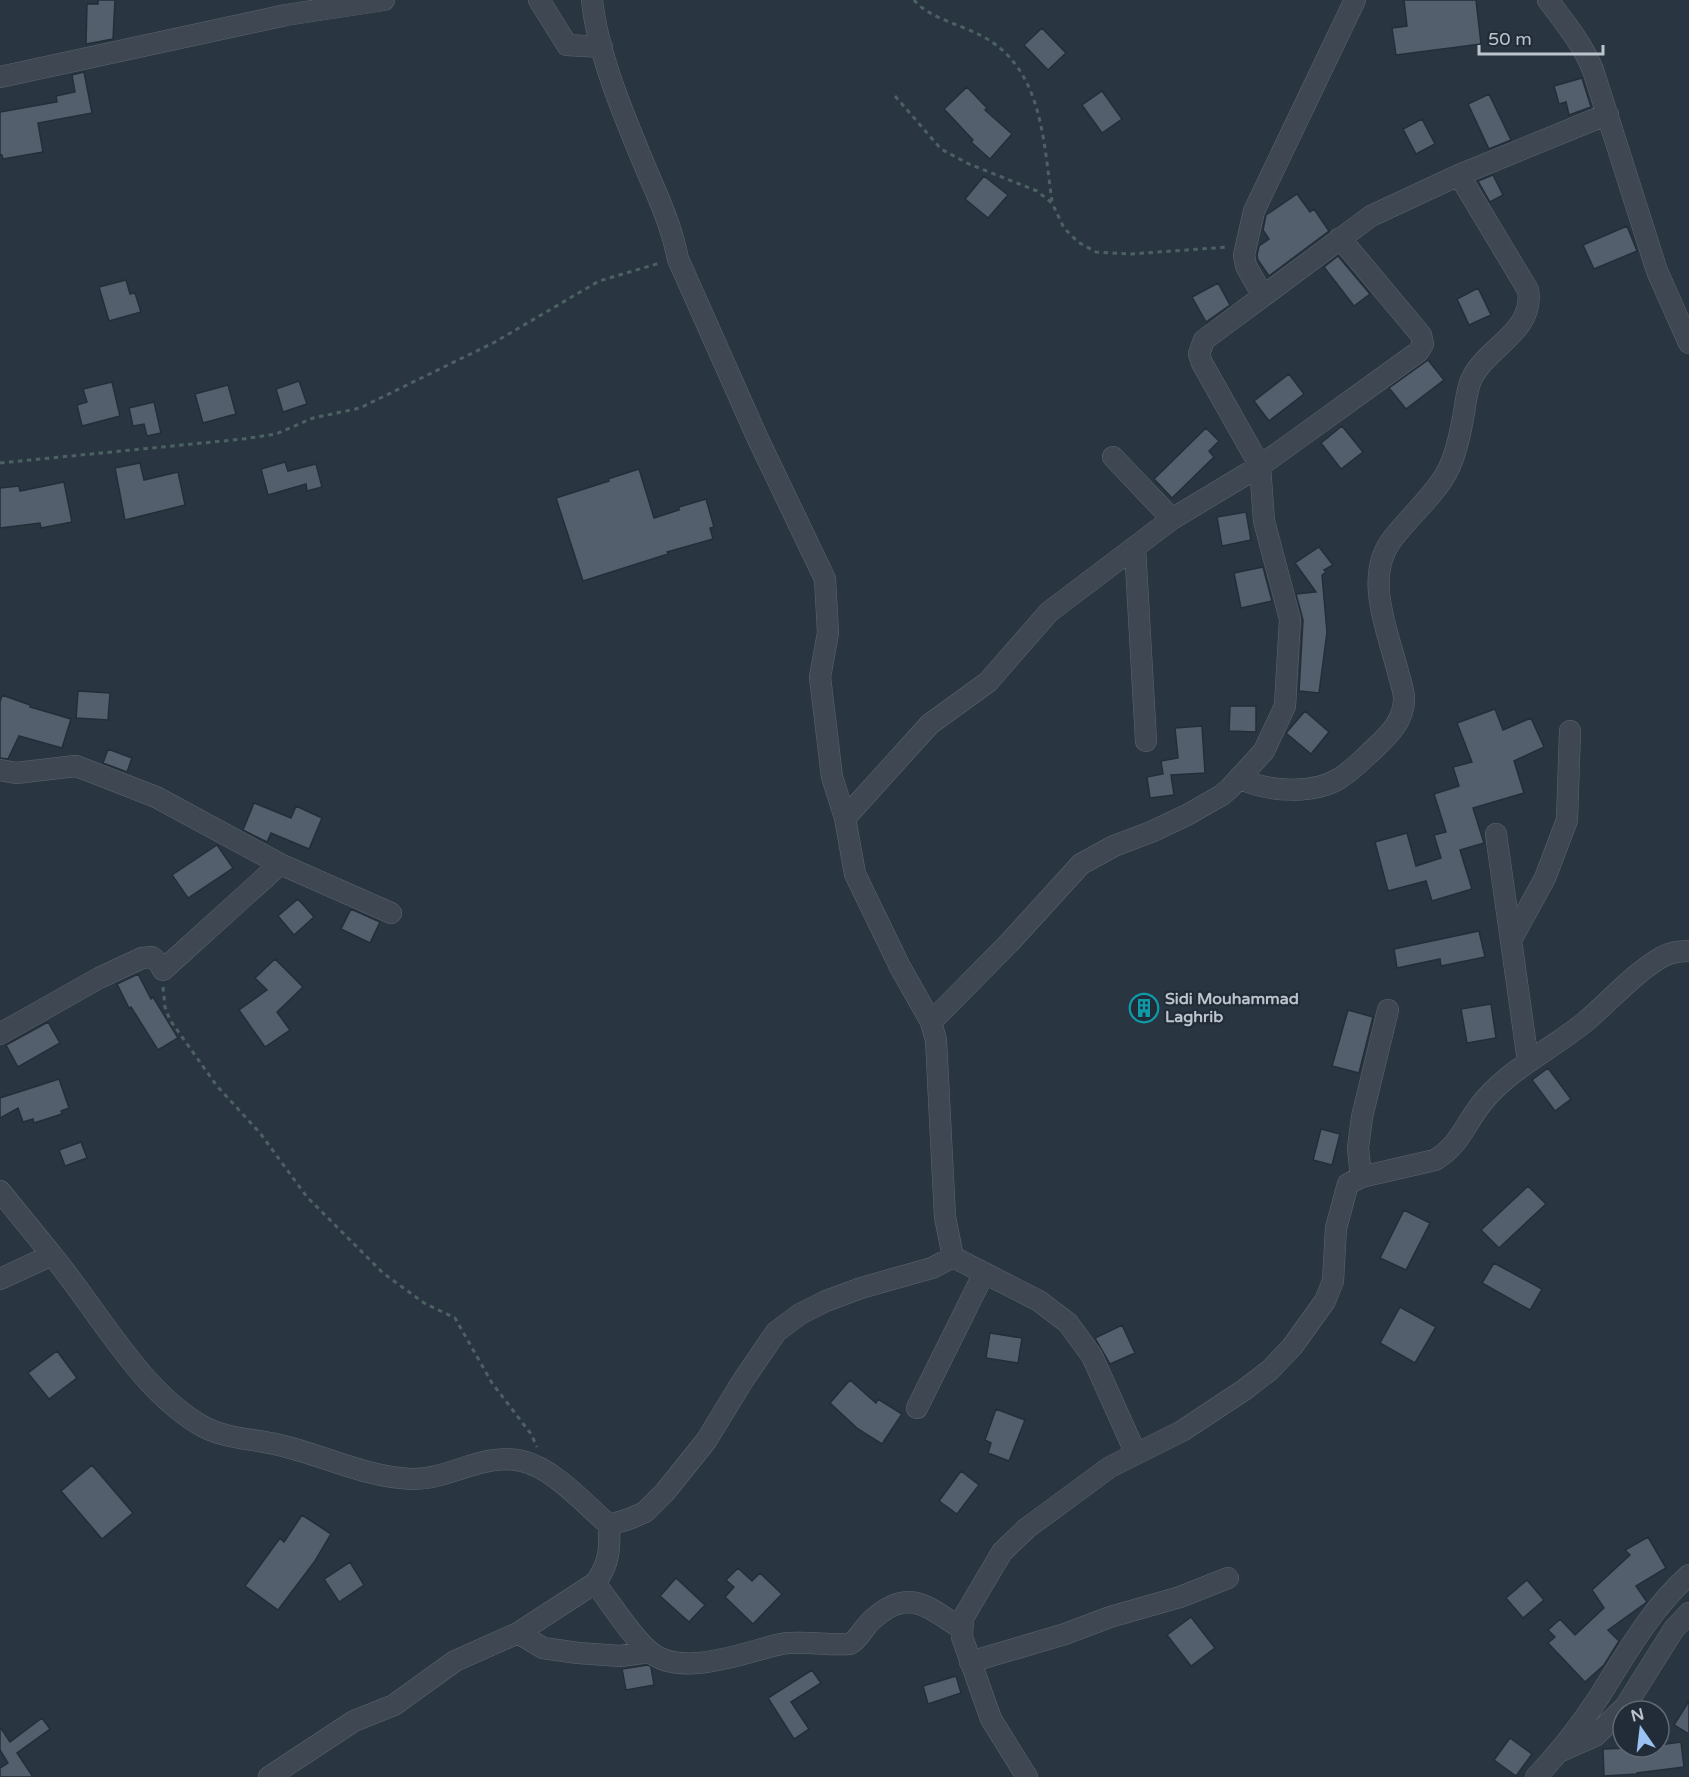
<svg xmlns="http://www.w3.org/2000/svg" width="1689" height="1777" font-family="'Varela Round',sans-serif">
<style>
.building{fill:#535f6d;stroke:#242e39;stroke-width:1.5}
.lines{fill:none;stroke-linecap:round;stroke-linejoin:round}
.minor-casing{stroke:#5c656f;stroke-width:22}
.path{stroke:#4c6162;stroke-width:3;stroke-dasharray:4.5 4.5;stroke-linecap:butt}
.minor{stroke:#3e4752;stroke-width:21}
.labels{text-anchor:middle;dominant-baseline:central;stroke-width:4.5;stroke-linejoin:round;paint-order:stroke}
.poi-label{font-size:16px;font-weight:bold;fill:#bbc3cc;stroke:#222c38;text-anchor:start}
</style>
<rect width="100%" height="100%" fill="#293642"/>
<!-- building -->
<path class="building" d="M98 0H115L113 39 86 44 87 4H98Z
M1404 0H1476L1481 44 1396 55 1392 28 1407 26Z
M1042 28 1066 53 1048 70 1024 45Z
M84 72 92 113 38 123 43 152 3 159 2 155H0V112L57 102 56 96 75 92 72 75Z
M1582 78 1591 107 1569 115 1566 102 1559 104 1554 86Z
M967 87 987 108 985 110 1012 134 990 159 971 142 973 140 944 109Z
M1102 91 1122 119 1102 133 1082 105Z
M1489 94 1511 140 1489 149 1468 104Z
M1422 119 1435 144 1416 154 1403 129Z
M1493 175 1503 195 1490 202 1478 181Z
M984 176 1008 195 988 218 965 199Z
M1297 194 1310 212 1314 209 1329 231 1269 276 1258 260 1257 255 1259 246 1269 239 1263 230 1266 215Z
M1627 226 1637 251 1594 269 1583 245Z
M1338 256 1370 294 1354 306 1324 267Z
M126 280 130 294 135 293 141 312 109 321 99 287Z
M1218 283 1230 305 1206 322 1192 297Z
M1478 288 1491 315 1469 325 1457 299Z
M1428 360 1444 380 1406 409 1389 388Z
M1289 374 1304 394 1269 421 1254 401Z
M299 381 307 404 283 412 276 389Z
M112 382 120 416 82 426 77 405 87 402 83 389Z
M228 385 236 414 203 423 195 394Z
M154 402 161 433 147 436 144 424 133 426 129 408Z
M1342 426 1363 452 1341 469 1321 443Z
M1206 428 1219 441 1209 451 1214 457 1172 498 1154 479Z
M285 462 288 471 316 464 322 487 307 491 306 484 268 495 261 469Z
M140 463 144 480 178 472 185 505 125 520 115 468Z
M639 469 654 518 679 510V507L706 499 714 527 710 528 713 539 667 552 668 554 583 581 556 498 609 481 608 479Z
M64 482 72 522 41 528 40 523 0 528V488L19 486 20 491Z
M1246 512 1251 540 1222 546 1217 517Z
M1319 547 1333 565 1324 570 1326 572 1322 575 1327 632 1319 693 1299 691 1303 620 1296 594 1316 592 1295 563Z
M1263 567 1272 601 1241 608 1234 573Z
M78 691 110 693 108 720 76 718Z
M2 695 30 705V707L71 719 62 748 19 736 8 759 0 758V702Z
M1230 706H1256V732L1229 731Z
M1495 709 1503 730 1531 718 1544 747 1514 761 1524 793 1473 808 1484 843 1460 850 1472 889 1432 901 1426 881 1388 891 1375 842 1407 833 1416 866 1441 858 1434 835 1446 832 1434 794 1459 786 1453 767 1472 762 1457 723Z
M1305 711 1329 732 1311 754 1286 733Z
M1202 726 1205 773 1171 775 1174 795 1150 798 1147 777 1163 774 1161 761 1178 758 1175 728Z
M108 749 132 758 127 772 103 763Z
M254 803 291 818 296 806 322 818 309 849 271 833 267 842 243 830Z
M217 845 233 868 188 898 172 875Z
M298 899 314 917 294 935 278 916Z
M351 909 380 922 370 943 341 929Z
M1479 931 1485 957 1441 966 1440 959 1397 968 1394 949Z
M275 959 303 987 277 1012 290 1030 265 1047 239 1010 267 990 255 978Z
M138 974 151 999 153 997 178 1038 158 1050 131 1007 129 1008 117 984Z
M1491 1004 1496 1038 1467 1043 1461 1009Z
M1348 1010 1373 1017 1359 1073 1332 1066Z
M48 1022 60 1043 18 1067 6 1045Z
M1548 1068 1571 1099 1555 1111 1532 1080Z
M59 1079 69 1108 61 1111 62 1114 34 1123 33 1119 23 1122 18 1108 0 1118V1098Z
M1321 1129 1340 1134 1332 1165 1313 1160Z
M81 1142 87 1158 65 1166 59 1150Z
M1528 1186 1546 1204 1499 1248 1481 1230Z
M1404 1210 1430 1223 1406 1270 1380 1258Z
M1494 1263 1542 1289 1530 1310 1482 1283Z
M1400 1307 1436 1327 1415 1363 1380 1343Z
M1122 1325 1135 1353 1110 1364 1095 1338Z
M990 1333 1022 1338 1018 1363 986 1358Z
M57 1351 77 1378 49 1399 28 1373Z
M850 1380 876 1403 878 1399 902 1414 882 1444 858 1429 830 1403Z
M996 1409 1025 1420 1009 1461 988 1453 991 1443 985 1440Z
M92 1465 133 1513 102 1539 61 1491Z
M961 1471 979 1485 957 1514 939 1501Z
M302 1515 331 1534 315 1561 278 1610 245 1586 280 1538 284 1542Z
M1648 1537 1666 1568 1636 1586 1647 1602 1608 1630 1619 1641 1604 1665 1585 1682 1548 1643 1555 1637 1548 1630 1560 1619 1575 1635 1604 1608 1592 1590 1630 1555 1625 1550Z
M350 1562 364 1585 339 1602 324 1579Z
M738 1568 752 1581 760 1573 782 1594 753 1624 725 1597 734 1587 726 1580Z
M676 1578 705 1605 689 1622 660 1596Z
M1527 1580 1544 1600 1523 1618 1506 1598Z
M1191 1617 1215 1648 1191 1666 1167 1635Z
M648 1665 651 1667 654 1685 626 1690 622 1669Z
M812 1670 821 1683 791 1702 809 1729 794 1739 768 1698Z
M956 1676 961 1693 928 1704 923 1686Z
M1689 1701V1734L1674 1725Z
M42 1718 50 1729 17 1753 33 1777H0V1768L8 1763 0 1750V1727L10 1742Z
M1510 1738 1532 1754 1516 1776 1494 1760Z
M1681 1742 1684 1767 1637 1773V1774L1604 1776 1603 1749 1659 1747V1745Z"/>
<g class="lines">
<!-- minor casing -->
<g class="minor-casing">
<path id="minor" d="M539 0 567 45 602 47
M1548 0C1565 23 1582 43 1593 70L1657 271 1689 343
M0 77 286 15 384 0
M1263 296 1246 266 1244 255 1254 211 1355 0
M1113 457 1172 519
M1135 547 1146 741
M0 770 16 773 76 766 84 769 156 797 280 864 391 913
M1239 778C1267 792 1314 795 1340 778 1353 770 1364 758 1375 748 1389 735 1404 720 1404 699 1404 690 1400 680 1398 672 1388 632 1364 578 1391 541 1406 520 1437 493 1448 470 1456 454 1460 435 1463 418 1466 404 1466 390 1472 378 1488 346 1535 331 1528 290L1459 175
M845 818 930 724 988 682 1049 612 1172 519 1260 466 1418 352 1423 344 1421 335 1340 238
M1496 834 1528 1061
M1511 940 1545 878 1567 820 1570 731
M931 1022 1010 942 1081 864 1114 846 1151 832 1187 815 1222 795 1230 788 1264 751 1285 706 1290 619 1264 521 1260 466 1202 363 1199 354 1204 340 1371 216 1459 175 1608 114
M0 1034 99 978 142 958 152 957 159 963 163 970 280 864
M1361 1177 1358 1148 1362 1117 1388 1010
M0 1191 52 1255
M953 1257 1039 1301 1068 1323 1092 1356 1136 1454
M0 1279 52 1255C97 1309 141 1393 204 1427 227 1439 255 1439 279 1445 323 1455 365 1477 411 1479 449 1480 483 1452 522 1461 553 1468 585 1504 609 1525L629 1519 645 1512 665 1492 706 1441 742 1382 776 1332 800 1314 826 1301 861 1288 932 1268 953 1257 945 1217 936 1040 931 1022 900 967 855 874 845 818 832 777 820 677 828 633 825 579 758 439 678 259C672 229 661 203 649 176 627 123 598 57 592 0
M917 1408 984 1273
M595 1583C611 1603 630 1635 649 1651 680 1679 745 1652 781 1644 803 1640 827 1646 850 1644 859 1639 864 1627 872 1620 908 1586 928 1607 962 1629
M518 1633 543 1648 578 1653 620 1656 649 1652
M970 1662 1065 1634 1110 1617 1180 1597 1228 1578
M1561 1751 1595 1736 1625 1707 1674 1629 1689 1613
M269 1777 354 1721 394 1705 455 1661 518 1633 595 1583C610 1564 610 1547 609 1525
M1027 1777 991 1719 962 1637 963 1618 1002 1552 1027 1528 1110 1467 1182 1431 1244 1390 1270 1370 1292 1347 1325 1301 1333 1281 1336 1228 1348 1184 1361 1177 1435 1160C1462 1144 1466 1120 1487 1097 1515 1066 1553 1048 1585 1022 1610 1001 1634 973 1662 957 1671 952 1679 951 1689 951
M1536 1777C1560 1752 1580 1726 1599 1697 1626 1654 1651 1609 1689 1575"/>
</g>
<!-- path -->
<path class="path" d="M914 0C929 18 959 24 980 35 1043 67 1043 140 1052 201
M895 96 941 149 969 164 1037 191 1052 203 1064 228 1078 242 1096 252 1131 254 1228 247
M0 463 243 439 276 434 313 418 360 408 495 342 599 281 660 263
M163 987 165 1007 170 1020 217 1086 260 1133 307 1197 383 1273 424 1303 455 1318 492 1383 531 1434 537 1447"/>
<!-- minor -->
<use href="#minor" class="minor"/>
</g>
<!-- icons -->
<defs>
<g id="building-ring" transform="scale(1.5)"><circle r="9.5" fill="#222c38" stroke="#0f9aa8" stroke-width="1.5"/><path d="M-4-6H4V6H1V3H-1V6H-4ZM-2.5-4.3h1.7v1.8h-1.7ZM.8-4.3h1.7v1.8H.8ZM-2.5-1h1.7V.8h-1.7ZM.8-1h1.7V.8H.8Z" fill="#0f9aa8"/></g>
</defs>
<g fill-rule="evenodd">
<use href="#building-ring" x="1144" y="1008"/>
</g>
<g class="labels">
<!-- poi labels -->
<g class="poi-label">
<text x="1165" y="999">Sidi Mouhammad<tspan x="1165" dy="18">Laghrib</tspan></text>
</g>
</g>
<!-- north arrow -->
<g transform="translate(1641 1729) rotate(346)"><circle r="28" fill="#222c38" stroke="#5f6873" stroke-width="1.5"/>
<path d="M0-4.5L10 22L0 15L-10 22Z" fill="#9ac2f2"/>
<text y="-9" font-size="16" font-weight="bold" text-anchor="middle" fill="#bbc3cc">N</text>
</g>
<!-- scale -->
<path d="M1479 45v9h124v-9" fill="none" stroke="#bbc3cc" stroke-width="3"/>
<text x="1488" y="45" font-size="18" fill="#bbc3cc" stroke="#222c38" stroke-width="4.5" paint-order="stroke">50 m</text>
</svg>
